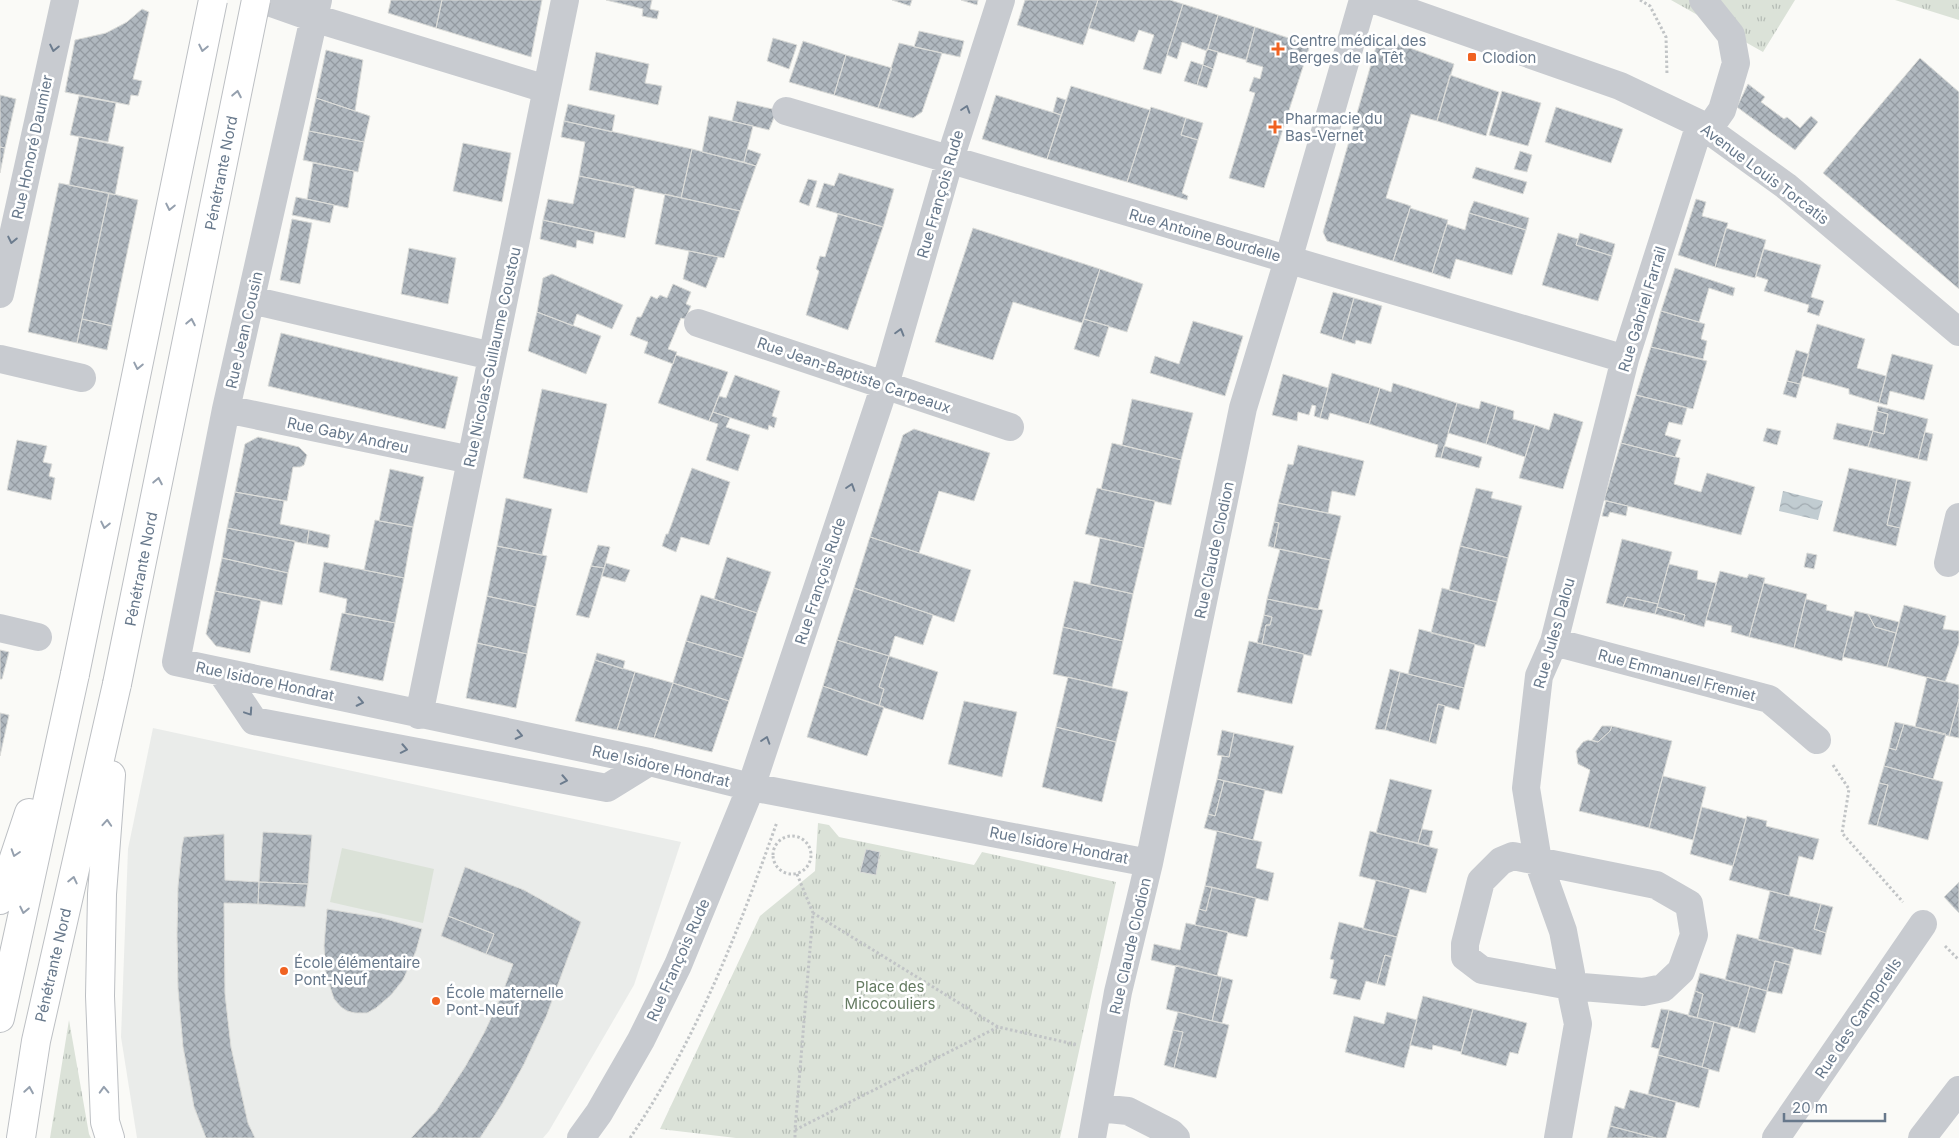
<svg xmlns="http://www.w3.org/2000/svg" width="1959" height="1138" font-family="Inter,sans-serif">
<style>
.built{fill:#eaecea}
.grass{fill:url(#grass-tufts)}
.garden{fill:#dbe2d8}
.water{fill:url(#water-waves)}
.building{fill:url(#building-cross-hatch);stroke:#dbdcd9}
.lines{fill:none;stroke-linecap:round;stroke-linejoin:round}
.highway-casing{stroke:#bcbfc3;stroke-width:30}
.path{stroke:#c1c4c6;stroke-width:3;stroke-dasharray:2.5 2.5;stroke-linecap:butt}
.minor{stroke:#c8cbd0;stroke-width:28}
.highway{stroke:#fff;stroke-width:28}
.highway-bridge-casing{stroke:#bcbfc3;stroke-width:30;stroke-linecap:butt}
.highway-bridge{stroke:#fff;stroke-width:28}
.oneway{stroke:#6c7c8e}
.oneway2{stroke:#95a0ae}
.poi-dot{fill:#f06221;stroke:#fff;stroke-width:2}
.labels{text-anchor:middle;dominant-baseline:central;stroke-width:5;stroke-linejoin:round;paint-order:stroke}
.poi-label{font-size:15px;fill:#67788b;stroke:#fff;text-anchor:start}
.street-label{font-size:15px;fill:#67788b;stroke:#fff}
.park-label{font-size:15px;fill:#657b62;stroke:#fff}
</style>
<defs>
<pattern id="grass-tufts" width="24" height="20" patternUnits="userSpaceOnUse" patternTransform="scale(1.25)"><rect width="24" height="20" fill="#dbe2d8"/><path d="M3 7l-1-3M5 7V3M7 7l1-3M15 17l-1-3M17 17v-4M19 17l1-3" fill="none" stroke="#b5bcb5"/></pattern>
<pattern id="water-waves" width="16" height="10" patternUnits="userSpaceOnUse" patternTransform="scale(1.25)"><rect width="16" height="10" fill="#c1ccd1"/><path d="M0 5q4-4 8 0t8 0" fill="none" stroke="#a1aab0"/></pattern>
<pattern id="building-cross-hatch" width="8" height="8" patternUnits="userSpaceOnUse" patternTransform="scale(1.25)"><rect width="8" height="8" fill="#b0b8bf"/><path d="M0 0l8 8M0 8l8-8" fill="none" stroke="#939aa1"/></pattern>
</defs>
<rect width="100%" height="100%" fill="#fafaf7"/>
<!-- built -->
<path class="built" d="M153 728 681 842 634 985 549 1131 543 1138H137L121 1037 128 849Z"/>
<!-- grass -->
<path class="grass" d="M1671 0H1795L1763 52Z
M1895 0H1959V20Z
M818 823 829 825 839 837 974 865 982 852 1116 882 1060 1138H736L660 1129 760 916 815 871Z
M69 1020 89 1134 91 1138H50Z"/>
<!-- garden -->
<path class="garden" d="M342 848 434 869 423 923 330 902Z"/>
<!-- water -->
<path class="water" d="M1783 491 1823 501 1818 520 1779 511Z"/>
<!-- building -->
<path class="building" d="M391 0H442L436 28 388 13Z
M442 0H542L531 57 436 28Z
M606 0H652L650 9 659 11 657 19 642 16 643 9Z
M892 0H912L910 6Z
M961 0H978L977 5Z
M1025 0H1098L1083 45 1017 25Z
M1098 0H1170L1183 4 1161 74 1143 69 1154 35 1139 30 1134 42 1089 28Z
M1183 4 1218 15 1207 51 1182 42 1177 59 1167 55Z
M142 9 149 12 133 79 142 81 138 96 131 95 129 105 65 92 75 40 106 33 127 22Z
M1218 15 1255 27 1246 60 1208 49Z
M1255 27 1310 45 1264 188 1229 178 1255 93 1249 91 1254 77 1260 79 1263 67 1246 62Z
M919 31 964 41 960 57 914 47Z
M773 38 797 45 789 69 767 61Z
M1388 40 1454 64 1437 121 1411 114 1386 198 1411 206 1393 261 1327 241 1323 232 1376 47Z
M803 41 846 55 834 95 789 82Z
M899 43 942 53 922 112 913 118 878 108Z
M1207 49 1218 52 1213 69 1203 65Z
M326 50 363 60 355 111 316 98Z
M596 52 649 64 645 83 662 86 658 105 589 90Z
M846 55 892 68 878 108 834 95Z
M1920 58 1959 92V289L1823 173Z
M1191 61 1203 65 1197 85 1184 81Z
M1203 65 1213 69 1207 88 1197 85Z
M1450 75 1499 92 1486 136 1437 121Z
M1748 84 1765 97 1761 102 1784 119 1787 117 1800 128 1811 116 1818 122 1795 150 1737 107Z
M1071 86 1150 110 1127 182 1047 159Z
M1502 91 1541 103 1528 146 1489 135Z
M0 95 16 99 5 148 0 147Z
M996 95 1061 115 1047 159 982 139Z
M79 96 116 103 108 142 70 135Z
M1057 97 1066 100 1061 115 1053 112Z
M316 98 370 116 364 142 309 131Z
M737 101 777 110 769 130 732 121Z
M568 104 615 115 612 132 564 121Z
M1151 107 1186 118 1181 135 1198 140 1182 193 1188 196 1187 200 1127 182Z
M1556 107 1623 129 1611 163 1545 142Z
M709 116 753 126 744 162 702 152Z
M1186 118 1203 123 1198 140 1181 135Z
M564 121 692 149 681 198 579 176 585 142 561 137Z
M309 131 364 142 358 172 303 160Z
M79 137 124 147 115 195 69 185Z
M463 143 511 153 502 202 453 191Z
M0 147 5 148 0 173Z
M692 149 756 166 740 211 681 198Z
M747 149 761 154 756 166 744 162Z
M1520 151 1532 155 1527 172 1514 169Z
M313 163 354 171 348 208 307 199Z
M1476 167 1527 182 1523 194 1472 178Z
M839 173 894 189 883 227 816 207 824 183 834 186Z
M579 176 635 187 625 238 543 220 548 199 573 204Z
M808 179 817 181 809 206 799 202Z
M59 183 109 193 77 343 28 332Z
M109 193 138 200 112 326 82 319Z
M665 194 740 211 724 258 655 244Z
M296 197 334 205 330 223 292 215Z
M1696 199 1706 202 1702 216 1728 223 1715 267 1678 255Z
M1474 201 1529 218 1526 230 1469 213Z
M1410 208 1448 220 1432 273 1393 261Z
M1469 213 1526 230 1512 275 1456 259 1450 279 1432 273 1447 224 1465 230Z
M838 214 883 227 848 330 806 315 819 271 816 269 820 256 825 257Z
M292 219 312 223 300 284 280 280Z
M543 220 595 232 593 244 577 240 576 248 540 239Z
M973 228 1100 269 1082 323 1013 302 993 360 935 342Z
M1726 228 1766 240 1755 278 1715 267Z
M1558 233 1578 239 1576 245 1612 256 1598 301 1542 285Z
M1580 233 1615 244 1612 256 1576 245Z
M409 248 456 258 448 304 401 294Z
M1764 249 1821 265 1811 297 1824 301 1819 316 1807 312 1809 305 1764 291 1768 280 1756 276Z
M689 251 718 257 706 288 683 279Z
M1675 268 1735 288 1733 296 1709 288 1699 322 1661 311Z
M1100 269 1143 284 1127 332 1084 319Z
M552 274 623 305 612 329 577 314 573 326 537 312 543 278Z
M673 284 691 292 686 304 691 306 685 319 681 318 668 349 677 352 673 364 644 353 648 342 630 335 637 317H641L651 296 657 299 660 295 667 298Z
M1333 292 1354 298 1342 340 1320 333Z
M1354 298 1382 306 1371 344 1356 340 1355 344 1342 340Z
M1661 311 1705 324 1701 339 1707 341 1703 359 1651 347Z
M537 312 601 336 586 374 528 351Z
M82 319 112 326 107 350 77 343Z
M1084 319 1109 326 1099 357 1074 349Z
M1193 321 1243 336 1225 396 1150 373 1155 356 1179 364Z
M1817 324 1865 339 1857 368 1886 376 1879 403 1849 394V389L1802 376Z
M281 333 458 377 445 429 268 386Z
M1651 347 1707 361 1693 409 1636 395Z
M1796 350 1809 354 1800 384 1787 381Z
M1892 354 1933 365 1924 400 1890 391 1887 405 1879 403Z
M676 355 728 372 709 421 658 403Z
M1332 373 1380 388 1369 424 1330 413 1328 420 1320 418Z
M1283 374 1328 388 1320 418 1314 416 1316 406 1312 405 1309 415 1298 412 1297 421 1272 415Z
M735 375 780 391 772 416 777 418 774 428 769 425 768 430 713 412 719 396 726 398Z
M1787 381 1800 384 1796 398 1783 394Z
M1393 383 1457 403 1441 458 1435 457 1438 445 1369 424 1380 388 1391 392Z
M542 389 607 404 587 493 523 478Z
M1636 395 1687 408 1682 425 1669 422 1665 435 1681 440 1675 457 1621 443Z
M1132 399 1193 413 1181 460 1122 445Z
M1481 401 1497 406 1486 444 1448 433 1457 403 1479 409Z
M1497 406 1514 411 1513 419 1535 425 1525 457 1486 444Z
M1878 406 1928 419 1918 459 1868 447 1873 431 1884 434 1888 414 1877 411Z
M1877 411 1888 414 1884 434 1873 431Z
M713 412 730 418 726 427 750 435 738 471 706 460 718 424 709 421Z
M1554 413 1583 422 1563 489 1519 478 1535 425 1549 430Z
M1837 423 1873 431 1868 447 1833 439Z
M1767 428 1781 431 1777 445 1763 441Z
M914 429 990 453 974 501 939 491 919 553 870 537 903 435Z
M1925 432 1933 434 1927 461 1918 459Z
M258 437 299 447 307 455 304 465 300 467H293L287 501 235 492 245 444Z
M17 440 47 446 43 462 52 464 49 476 55 478 51 500 7 490Z
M1112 443 1181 460 1171 505 1101 489Z
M1621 443 1680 458 1674 484 1701 492 1707 473 1755 487 1741 535 1604 500Z
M1298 445 1364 461 1355 496 1332 491 1328 513 1278 503 1288 464 1293 465Z
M1444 446 1482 457 1479 468 1441 458Z
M692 468 730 482 709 545 681 537 676 552 662 546 666 534H668Z
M1849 468 1897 479 1887 525 1900 528 1896 546 1833 531Z
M390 469 424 477 413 527 379 521Z
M1897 479 1911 482 1900 528 1887 525Z
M1097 488 1155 501 1144 548 1085 534Z
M1476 488 1493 492 1491 498 1522 506 1508 558 1460 546Z
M235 492 284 501 280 524 309 530 307 544 227 528Z
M506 498 552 509 542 555 497 546Z
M1606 501 1628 506 1626 516 1610 512 1608 517 1602 516Z
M1278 503 1341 516 1330 560 1274 548 1279 523 1274 522Z
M375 520 413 527 404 578 364 570Z
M1274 522 1279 523 1274 548 1268 546Z
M227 528 295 541 288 573 222 558Z
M309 530 330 535 328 548 307 544Z
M870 537 971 570 954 622 854 588Z
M1100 538 1144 548 1133 594 1090 584Z
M1622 539 1672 552 1658 604 1627 597 1623 607 1606 603Z
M598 545 610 547 604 568 591 566Z
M497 546 547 556 536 607 487 596Z
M1460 546 1508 558 1497 602 1449 590Z
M1280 549 1330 560 1318 610 1267 599Z
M1807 553 1817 555 1814 569 1804 567Z
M727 557 771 572 757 613 714 599Z
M222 558 288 573 282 605 215 591Z
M324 562 404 578 395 623 345 613 347 599 319 592Z
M606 563 630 570 625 582 602 576Z
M1669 564 1698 571 1697 579 1716 583 1704 627 1683 621 1685 615 1657 607Z
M591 566 604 568 589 618 576 615Z
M1720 571 1747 578 1749 574 1765 578 1749 637 1731 632 1732 626 1706 620Z
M1074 581 1133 594 1123 641 1063 627Z
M1764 583 1807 594 1794 648 1749 637Z
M854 588 933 615 923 645 895 636 889 656 837 640Z
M1442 588 1497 602 1485 647 1431 633Z
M215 591 261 600 250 653 216 646 206 634Z
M701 595 757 613 743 658 686 641Z
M487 596 536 607 527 654 477 643Z
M1627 597 1658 604 1655 614 1623 607Z
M1267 599 1323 610 1311 656 1262 644 1266 625H1270L1272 617 1264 615Z
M1806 599 1827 605 1826 610 1853 617 1842 661 1794 648Z
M1904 605 1946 616 1943 629 1959 631V643L1945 682 1887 667Z
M1657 607 1685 615 1683 621 1655 614Z
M1855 611 1868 614 1875 627 1896 633 1887 667 1843 657Z
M342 613 395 623 383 681 330 670Z
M1868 614 1899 622 1896 633 1875 627Z
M1264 615 1272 617 1270 625H1266L1262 644 1257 643Z
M1063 627 1123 641 1112 687 1053 674Z
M1419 629 1475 644 1464 688 1408 674Z
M837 640 889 656 879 687 884 689 879 706 823 686Z
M686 641 743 658 729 701 673 683Z
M1249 641 1304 654 1292 704 1237 692Z
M477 643 527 654 516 708 466 698Z
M0 650 9 652 2 679H0Z
M597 653 625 661 623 669 595 660Z
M889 656 938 672 923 720 879 706 884 689 879 687Z
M595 660 635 672 617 730 575 721Z
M1390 669 1400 672 1385 730 1375 729Z
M635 672 673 683 654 738 617 730Z
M1400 672 1464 688 1459 710 1438 704 1429 742 1385 730Z
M1068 677 1128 692 1116 742 1056 727Z
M1927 677 1959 685V699L1949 736 1915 727Z
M673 683 729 701 712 752 654 738Z
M823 686 884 707 867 756 807 737Z
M1959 699V738L1949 736Z
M964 701 1017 712 1002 777 948 764Z
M1438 704 1445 706 1436 744 1429 742Z
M0 713 9 715 0 756Z
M1895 722 1904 724 1896 750 1889 748Z
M1904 724 1946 734 1933 779 1884 766 1889 748 1896 750Z
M1602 726H1612L1610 731 1598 742 1592 740Z
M1612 726 1672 741 1649 828 1579 811 1590 770 1578 764 1576 751 1583 742 1588 740 1598 742 1610 731Z
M1056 727 1116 742 1102 802 1042 787Z
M1222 730 1234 733 1229 757 1217 755Z
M1234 733 1294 746 1282 794 1217 779 1222 756 1229 757Z
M1884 766 1943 782 1928 840 1877 826 1888 785 1879 783Z
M1663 776 1706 787 1693 840 1649 828Z
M1217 779 1224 781 1215 816 1208 814Z
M1390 779 1432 790 1418 843 1376 833Z
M1224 781 1265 790 1253 840 1204 828 1208 814 1215 816Z
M1879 783 1888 785 1877 826 1868 824Z
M1702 807 1746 819 1733 866 1690 854Z
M1747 816 1767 821 1766 826 1819 839 1813 860 1799 856 1789 896 1729 880Z
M1422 829 1433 831 1429 846 1418 843Z
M1217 831 1262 842 1256 868 1274 873 1268 901 1205 886Z
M1370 831 1438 849 1426 893 1359 876Z
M263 832 312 835 308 884 259 882Z
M224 834 225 880 259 882 258 904 224 903 225 994 231 1047 248 1123 255 1138H206L194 1107 183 1047 178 989 177 935 178 886 182 846 184 837Z
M866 849 880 852 876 875 860 872Z
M465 867 524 890 581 922 546 1017 524 1064 502 1104 480 1138H411L436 1111 465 1067 484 1033 501 997 513 964 486 954 494 934 448 916Z
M1376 880 1410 889 1397 937 1363 929Z
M259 882 308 884 305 907 258 904Z
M1959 882V913L1944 897Z
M1205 886 1212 887 1206 911 1199 909Z
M1212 887 1256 898 1247 937 1195 925 1199 909 1206 911Z
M1770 891 1821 904 1814 929 1826 933 1821 955 1758 940Z
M1821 904 1833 907 1826 933 1814 929Z
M327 909 382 918 422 929 416 951 403 980 391 995 376 1008 367 1013H355L347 1011 341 1007 334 999 326 974 324 946Z
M448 916 494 934 486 954 441 936Z
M1339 922 1397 937 1392 957 1385 955 1377 984 1366 981 1360 1000 1333 994 1337 980 1330 978 1334 960 1330 959Z
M1186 923 1228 932 1217 976 1151 960 1154 944 1180 950Z
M1737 934 1794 948 1790 965 1775 961 1767 991 1725 980Z
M1385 955 1392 957 1385 986 1377 984Z
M1775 961 1790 965 1782 994 1767 991Z
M1176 965 1222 977 1212 1021 1166 1009Z
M1700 973 1750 986 1738 1028 1697 1018 1703 994 1695 991Z
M1222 977 1233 980 1222 1023 1212 1021Z
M1750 986 1767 991 1755 1033 1738 1028Z
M1695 991 1703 994 1697 1018 1688 1016Z
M1423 996 1473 1009 1461 1052 1433 1045 1432 1050 1410 1045Z
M1473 1009 1527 1023 1518 1054 1510 1052 1506 1066 1461 1054Z
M1661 1009 1669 1010 1659 1049 1651 1047Z
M1669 1010 1714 1022 1702 1067 1658 1055Z
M1178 1012 1229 1025 1216 1078 1174 1068 1183 1032 1173 1030Z
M1387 1012 1417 1020 1404 1068 1345 1052 1354 1016 1384 1024Z
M1714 1022 1731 1027 1719 1072 1702 1067Z
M1173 1030 1183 1032 1174 1068 1164 1065Z
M1658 1055 1709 1069 1699 1108 1648 1094Z
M1630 1090 1676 1102 1666 1138H1656L1610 1126 1615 1106 1624 1109Z
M1610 1126 1656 1138H1607Z"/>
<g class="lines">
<!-- highway casing -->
<g class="highway-casing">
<path id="highway" d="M0 900 29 813
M0 1018 75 674
M21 1138 36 1041 117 684
M110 1138 105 1122 100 996 102 894 111 775"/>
</g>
<!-- path -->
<path class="path" d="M1640 0 1650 6 1666 37 1667 75
M1833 765 1849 789 1842 833 1903 902
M773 855a19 19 0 1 1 38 0a19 19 0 1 1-38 0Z
M797 874 813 913
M1945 946 1959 960
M998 1027 795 1130 813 913 998 1027 1078 1045
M795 1130V1138
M630 1138C696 1041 738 932 777 822"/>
<!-- minor -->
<path class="minor" d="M263 0 314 18 546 89
M318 0 226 409 176 662 649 762 751 787 1149 863
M1375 0 1620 86 1700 124 1786 186 1959 332
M1703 0 1731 35 1736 63 1722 110 1708 130
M786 111 1625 359
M0 294 65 0
M251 300 492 356
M698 323 1010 427
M0 359 82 378
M226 409 471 460
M1948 563 1959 517
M0 628 38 637
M1554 642 1769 699 1817 740
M221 672 254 721 607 788 649 762
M419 715 565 0
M1513 856 1656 885 1689 904 1694 935 1681 971 1663 988 1643 992 1570 986 1482 970 1465 957V944L1481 881 1501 861Z
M1098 1108 1128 1111 1171 1133 1176 1138
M581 1138 599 1113 641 1040 678 965 751 787 885 385 950 159 1001 0
M1092 1138 1118 992 1149 863 1243 408 1288 260 1363 0
M1558 1138 1578 1024 1570 986 1571 973 1563 931 1538 861 1526 788 1539 676 1554 642 1625 359 1700 124
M1776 1138 1923 924
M1922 1138 1959 1090"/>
<!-- highway -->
<use href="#highway" class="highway"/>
<!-- highway-bridge casing -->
<g class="highway-bridge-casing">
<path id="highway-bridge" d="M75 674 213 0
M117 684 256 0"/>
</g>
<!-- highway-bridge -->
<use href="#highway-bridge" class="highway-bridge"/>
</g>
<!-- one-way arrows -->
<defs><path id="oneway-chevron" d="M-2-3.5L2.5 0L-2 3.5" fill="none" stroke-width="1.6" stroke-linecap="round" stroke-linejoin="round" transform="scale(1.25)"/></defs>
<g class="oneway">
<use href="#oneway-chevron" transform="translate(54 48) rotate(102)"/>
<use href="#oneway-chevron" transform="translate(966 109) rotate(-72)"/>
<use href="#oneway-chevron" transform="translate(12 240) rotate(102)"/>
<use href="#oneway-chevron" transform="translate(900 332) rotate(-74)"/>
<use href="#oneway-chevron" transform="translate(851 487) rotate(-72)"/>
<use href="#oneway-chevron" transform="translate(360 702) rotate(12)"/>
<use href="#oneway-chevron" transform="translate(249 712) rotate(56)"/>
<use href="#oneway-chevron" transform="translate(519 735) rotate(12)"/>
<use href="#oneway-chevron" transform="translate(766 740) rotate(-72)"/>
<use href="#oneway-chevron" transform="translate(404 749) rotate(11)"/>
<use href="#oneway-chevron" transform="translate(564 780) rotate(11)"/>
</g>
<g class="oneway2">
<use href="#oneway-chevron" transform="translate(203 48) rotate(102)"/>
<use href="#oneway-chevron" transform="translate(237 94) rotate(-79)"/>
<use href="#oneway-chevron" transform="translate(170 207) rotate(102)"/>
<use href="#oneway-chevron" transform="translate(191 322) rotate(-79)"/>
<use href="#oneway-chevron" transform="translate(138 366) rotate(102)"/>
<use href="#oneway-chevron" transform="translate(158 481) rotate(-79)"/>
<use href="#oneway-chevron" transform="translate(105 525) rotate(102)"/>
<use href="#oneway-chevron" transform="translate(107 823) rotate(-86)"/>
<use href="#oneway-chevron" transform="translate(15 853) rotate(108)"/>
<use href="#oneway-chevron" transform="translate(73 880) rotate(-77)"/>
<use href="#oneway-chevron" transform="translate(24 910) rotate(102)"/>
<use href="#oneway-chevron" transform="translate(29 1090) rotate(-81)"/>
<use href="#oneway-chevron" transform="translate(104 1090) rotate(-92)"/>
</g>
<!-- markers -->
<g class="poi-dot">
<path d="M1275.5 41.5h5v5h5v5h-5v5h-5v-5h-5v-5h5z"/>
<rect x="1467" y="52" width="10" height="10" rx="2.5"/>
<path d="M1272.5 119.5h5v5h5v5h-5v5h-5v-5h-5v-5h5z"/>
<circle cx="284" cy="971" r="5"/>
<circle cx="436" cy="1001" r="5"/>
</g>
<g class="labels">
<!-- poi labels -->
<g class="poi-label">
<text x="1289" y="40">Centre médical des<tspan x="1289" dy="17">Berges de la Têt</tspan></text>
<text x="1482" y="57">Clodion</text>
<text x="1285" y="118">Pharmacie du<tspan x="1285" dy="17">Bas-Vernet</tspan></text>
<text x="294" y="962">École élémentaire<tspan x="294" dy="17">Pont-Neuf</tspan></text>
<text x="446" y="992">École maternelle<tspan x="446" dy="17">Pont-Neuf</tspan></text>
</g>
<!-- street labels -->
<g class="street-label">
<text transform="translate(32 147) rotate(-78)">Rue Honoré Daumier</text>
<text transform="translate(221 173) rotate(-79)">Pénétrante Nord</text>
<text transform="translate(1765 174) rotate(37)">Avenue Louis Torcatis</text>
<text transform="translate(940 194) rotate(-74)">Rue François Rude</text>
<text transform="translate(1205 235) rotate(16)">Rue Antoine Bourdelle</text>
<text transform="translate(1642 309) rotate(-73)">Rue Gabriel Farrail</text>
<text transform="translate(244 330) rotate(-77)">Rue Jean Cousin</text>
<text transform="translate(492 357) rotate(-78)">Rue Nicolas-Guillaume Coustou</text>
<text transform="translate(854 375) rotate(19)">Rue Jean-Baptiste Carpeaux</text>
<text transform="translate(348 435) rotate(12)">Rue Gaby Andreu</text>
<text transform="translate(1214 550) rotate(-78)">Rue Claude Clodion</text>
<text transform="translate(141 569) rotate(-79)">Pénétrante Nord</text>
<text transform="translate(820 581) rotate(-72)">Rue François Rude</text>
<text transform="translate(1554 633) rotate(-74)">Rue Jules Dalou</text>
<text transform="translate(1677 675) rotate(15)">Rue Emmanuel Fremiet</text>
<text transform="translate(265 681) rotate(12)">Rue Isidore Hondrat</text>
<text transform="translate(661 766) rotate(13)">Rue Isidore Hondrat</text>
<text transform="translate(1059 845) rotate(11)">Rue Isidore Hondrat</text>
<text transform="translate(1130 946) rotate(-77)">Rue Claude Clodion</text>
<text transform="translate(678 960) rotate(-66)">Rue François Rude</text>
<text transform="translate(53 965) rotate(-77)">Pénétrante Nord</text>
<text transform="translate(1858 1018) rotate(-56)">Rue des Camporells</text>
</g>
<!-- park labels -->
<g class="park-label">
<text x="890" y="986">Place des<tspan x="890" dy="17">Micocouliers</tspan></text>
</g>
</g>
<!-- scale -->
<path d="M1784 1113v8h101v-8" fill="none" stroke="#67788b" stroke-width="2.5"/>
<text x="1792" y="1113" font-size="15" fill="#67788b" stroke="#ffffff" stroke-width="4" paint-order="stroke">20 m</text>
</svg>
